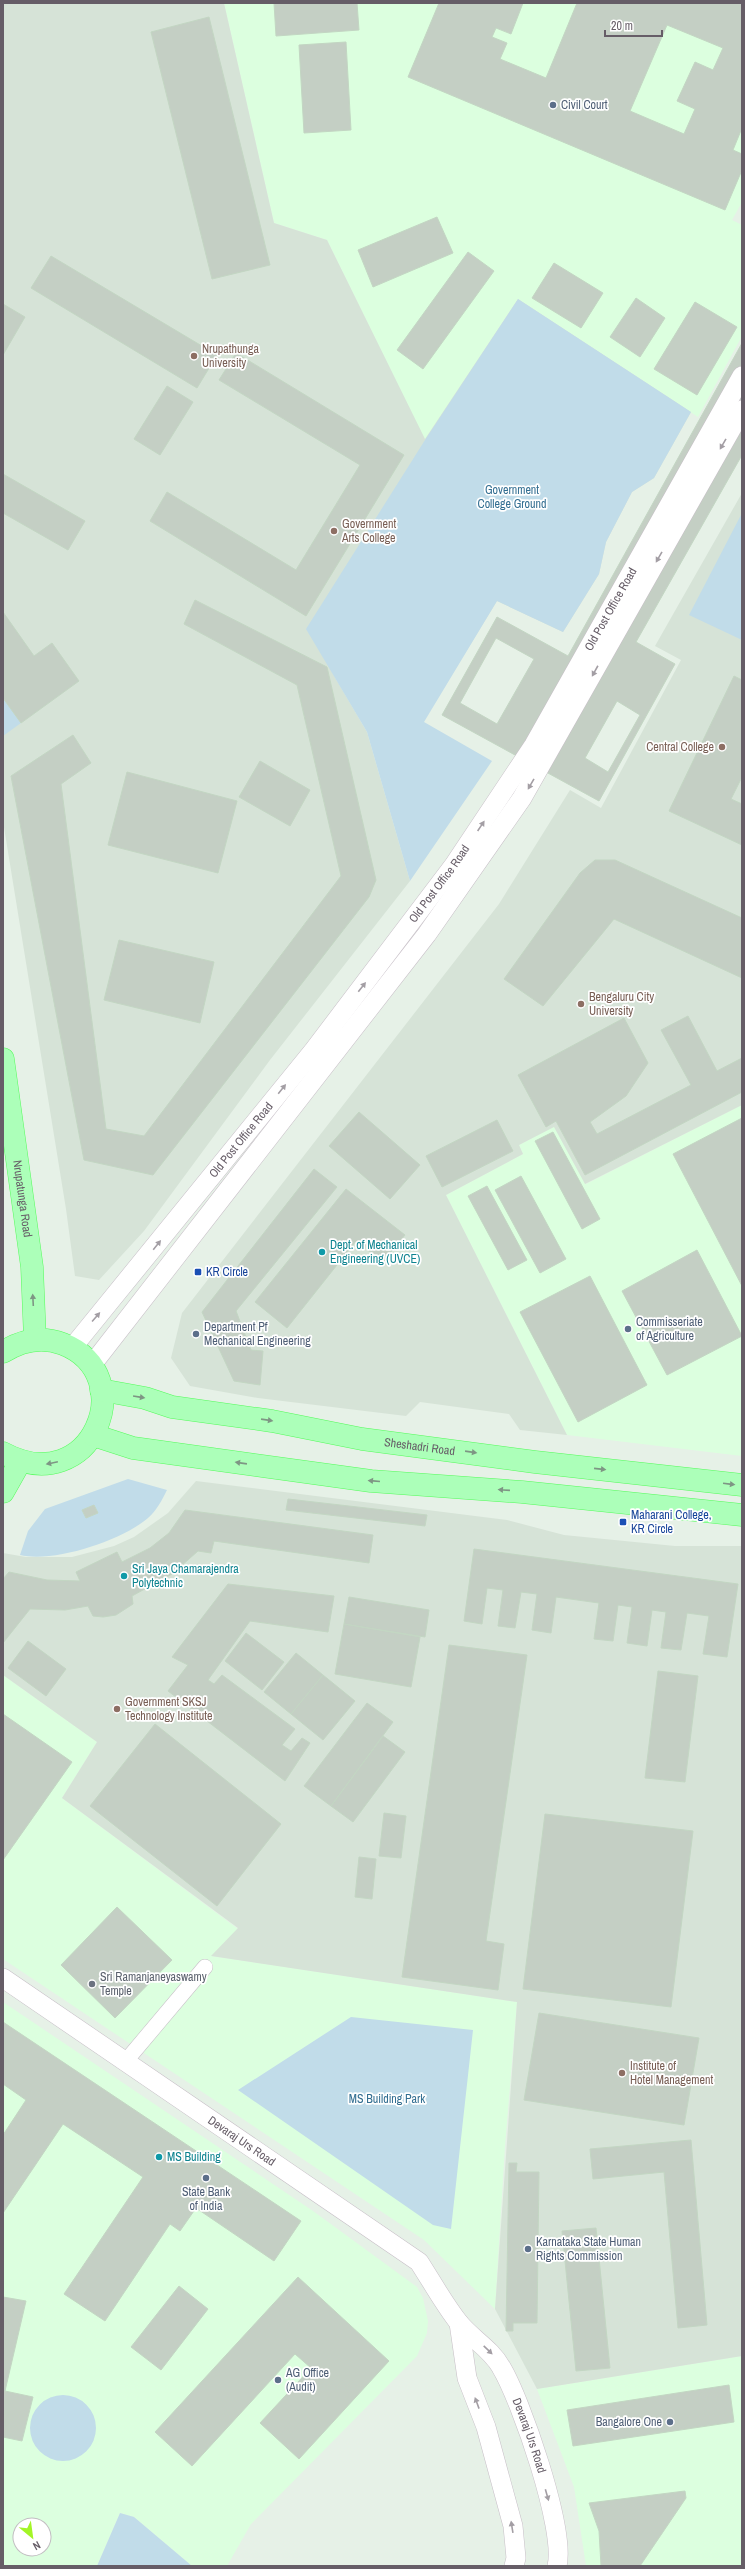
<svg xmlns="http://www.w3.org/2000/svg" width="745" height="2569" font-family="'Archivo Narrow',sans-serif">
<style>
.commercial{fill:#dcffdf;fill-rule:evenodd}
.education{fill:#d6e3d7}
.green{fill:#c1dce9}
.building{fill:#c4cfc4;stroke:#c3d6c3;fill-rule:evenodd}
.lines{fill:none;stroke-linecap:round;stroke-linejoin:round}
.minor-casing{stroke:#c7bfc7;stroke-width:16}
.tertiary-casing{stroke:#c7bfc7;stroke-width:20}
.primary-casing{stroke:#54fb5b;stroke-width:23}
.minor{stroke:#fff;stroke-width:15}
.tertiary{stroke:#fff;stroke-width:19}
.primary{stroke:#acffb9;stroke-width:22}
.oneway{fill:#a39ea4}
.oneway2{fill:#7e9684}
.service-dot{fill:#5c6f8a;stroke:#fff;stroke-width:1.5}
.education-dot{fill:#8d6e63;stroke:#fff;stroke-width:1.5}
.culture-dot{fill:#0f9aa8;stroke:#fff;stroke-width:1.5}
.transit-dot{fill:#1a4fb4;stroke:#fff;stroke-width:1.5}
.worship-dot{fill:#6b7280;stroke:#fff;stroke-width:1.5}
.labels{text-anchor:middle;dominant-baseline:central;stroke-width:3.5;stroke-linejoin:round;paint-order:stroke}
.service-label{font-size:12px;fill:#4e5e75;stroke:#fff;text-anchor:start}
.education-label{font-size:12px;fill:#785e54;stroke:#fff;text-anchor:start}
.park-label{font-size:12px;fill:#326e91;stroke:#fff}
.street-label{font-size:12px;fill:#665d67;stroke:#fff}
.culture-label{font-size:12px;fill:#0d838f;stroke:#fff;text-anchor:start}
.transit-label{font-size:12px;fill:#164399;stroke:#fff;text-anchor:start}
.worship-label{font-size:12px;fill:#5b616d;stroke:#fff;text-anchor:start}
</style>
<rect width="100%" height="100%" fill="#e6f1e7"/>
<!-- commercial -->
<path class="commercial" d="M224 3H742V202L732 220 742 225V336L698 417 518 299 425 440 327 240 274 223Z
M742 1105V1456L567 1435 446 1195 523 1154 519 1145 555 1126 586 1184Z
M3 1675 97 1742 62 1798 238 1929 212 1956 517 2002 505 2146 495 2309 424 2240 3 1959Z
M3 2002 313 2211 417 2287 423 2298 428 2321 427 2333 417 2356 251 2524 227 2566H192L134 2517 120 2513 97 2566H3ZM20 2525H44V2549H20Z
M742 2356V2566H586L574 2487 537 2389Z"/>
<!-- education -->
<path class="education" d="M3 3H224L274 223 327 240 425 439 518 299 691 412 654 478 632 492 606 542 599 574 563 632 497 601 423 722 333 674 367 732 410 881 270 1060 144 1231 99 1280 75 1276 66 1209 3 821Z
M742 493V1105L585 1184 554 1127 519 1145 523 1154 446 1195 567 1435 520 1430 509 1414 420 1402 406 1416 258 1398 190 1386 171 1358 182 1313 499 904 570 790 601 808 681 660 655 646Z
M196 1481 507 1520 564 1535 675 1546H742V2356L537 2389 495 2309 517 2002 211 1956 238 1928 62 1798 97 1742 3 1675V1553L26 1557H72L114 1546 134 1537 168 1513Z"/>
<!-- green -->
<path class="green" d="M518 299 691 412 654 478 632 492 606 542 599 574 563 632 497 601 424 722 492 761 410 881 367 732 306 629 425 440Z
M742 513V640L689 615Z
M3 698 21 723 3 736Z
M128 1479 167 1490C162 1500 157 1510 148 1518 121 1541 54 1563 20 1555L28 1531 45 1509Z
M351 2017 473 2030 451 2229 433 2225 238 2090Z
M30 2428a33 33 0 1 1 66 0a33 33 0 1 1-66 0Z
M120 2513 134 2517 192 2566H97Z"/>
<!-- building -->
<path class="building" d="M274 3H357L359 30 276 36Z
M439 3H523L511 34 496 28 492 37 507 43 500 59 546 78 577 3H742V128L733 150 742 154V170L725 210 408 77ZM667 25 723 48 713 70 695 62 677 101 695 109 684 134 630 111Z
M209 17 270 265 212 279 151 32Z
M346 42 351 130 304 133 299 45Z
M437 217 453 253 373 287 358 250Z
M468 252 494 271 423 369 397 350Z
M51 256 217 355 197 388 31 288Z
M554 263 603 293 581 328 532 298Z
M636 298 665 318 640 357 610 337Z
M695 302 737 327 697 395 654 369Z
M3 304 25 317 3 355Z
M742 343V455L636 642 675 664 599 801 442 715 497 617 568 656Z
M236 353 404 455 306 616 150 521 167 492 296 570 360 465 219 380Z
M167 386 193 402 160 455 134 439Z
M3 474 85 521 68 550 3 513Z
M195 600 327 667 376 880 369 897 153 1175 84 1160 11 776 73 735 91 763 61 784 106 1129 144 1136 341 876 297 685 184 624Z
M3 612 34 656 52 643 79 681 21 723 3 698Z
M496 638 534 659 497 724 460 703Z
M734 676 742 680V777L731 799 742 804V845L669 811Z
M617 701 640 715 608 772 585 758Z
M260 761 310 790 290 826 239 797Z
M127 772 237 801 218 873 108 845Z
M595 860H615L742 918V978L614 919 543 1006 504 979 580 873Z
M119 940 214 962 200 1023 104 1000Z
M688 1016 717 1071 742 1058V1092L585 1175 556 1121 546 1127 518 1075 624 1018 648 1063 626 1096 590 1122 597 1134 691 1085 661 1030Z
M359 1112 420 1165 390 1199 329 1146Z
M742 1118V1286L673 1154Z
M497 1120 513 1151 442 1187 426 1156Z
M553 1132 600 1219 582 1229 535 1141Z
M314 1169 337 1187 236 1311 251 1350 263 1351 260 1385 234 1381 202 1312Z
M521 1176 566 1259 540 1273 495 1190Z
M487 1186 527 1260 508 1270 468 1196Z
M346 1189 405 1235 383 1262 356 1241 287 1328 255 1302Z
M697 1250 742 1336 667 1375 622 1291Z
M590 1276 647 1385 578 1422 520 1312Z
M288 1499 427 1515 425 1526 286 1510Z
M94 1505 98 1513 86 1518 82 1510Z
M185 1510 373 1535 369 1563 214 1541 211 1553 198 1551 172 1574 132 1596 133 1604 116 1615 103 1617 93 1616 88 1606 65 1610 30 1609 3 1643V1579L9 1572 47 1580 80 1581 76 1572 117 1552 122 1562 150 1548 169 1533Z
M474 1549 738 1584 727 1657 703 1654 709 1616 687 1613 681 1650 661 1648 666 1612 652 1610 647 1646 627 1643 632 1607 618 1605 613 1641 594 1639 599 1603 556 1597 551 1633 532 1630 537 1594 521 1592 515 1628 498 1626 503 1590 487 1588 482 1624 464 1621Z
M228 1584 334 1596 328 1632 250 1621 208 1680 214 1684 222 1675 295 1729 282 1745 291 1751 302 1738 310 1743 285 1781 168 1691 188 1665 172 1657Z
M349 1597 429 1610 425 1637 344 1624Z
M344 1624 420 1637 411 1687 335 1674Z
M246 1633 284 1662 262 1690 225 1661Z
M28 1641 66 1669 46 1696 8 1668Z
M449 1645 527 1655 486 1941 504 1944 498 1990 402 1977Z
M296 1653 323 1675 291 1714 264 1692Z
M658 1671 698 1676 685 1782 645 1778Z
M323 1675 355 1701 323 1740 291 1714Z
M367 1703 393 1722 331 1806 304 1786Z
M3 1714 72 1762 3 1860Z
M155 1724 281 1824 217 1906 90 1806Z
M383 1736 405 1752 353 1822 331 1806Z
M384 1813 406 1816 401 1858 379 1856Z
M545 1814 693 1831 671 2007 523 1989Z
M359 1857 376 1859 372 1899 355 1897Z
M117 1907 172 1960 115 2018 61 1965Z
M539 2013 699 2038 684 2125 524 2100Z
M3 2022 301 2221 274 2261 196 2208 180 2231 170 2224 105 2321 64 2294 143 2177 63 2124 3 2213V2135L26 2100 3 2084Z
M691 2140 707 2325 678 2328 664 2172 593 2179 590 2149Z
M509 2163H517L516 2172H539L537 2323H513V2331H506Z
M596 2228 610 2368 576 2371 562 2231Z
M298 2277 389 2361 299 2459 260 2423 311 2368 295 2354 192 2466 155 2432Z
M179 2286 208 2309 161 2370 131 2347Z
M3 2297 26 2301 5 2391 33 2397 22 2441 3 2437Z
M729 2385 734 2422 573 2446 567 2410Z
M685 2491 686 2498 640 2566H601L599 2531 589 2503Z"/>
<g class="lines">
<!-- minor casing -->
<g class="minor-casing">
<path id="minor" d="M125 2062 205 1967"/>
</g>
<!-- tertiary casing -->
<g class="tertiary-casing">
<g id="tertiary">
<path id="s1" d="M72 1348 314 1050 454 865 534 745 742 376"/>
<path d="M91 1366 427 934 522 798 742 410"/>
<path id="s2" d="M3 1978 419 2262C432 2282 444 2304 459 2323 472 2339 491 2349 501 2367 521 2400 566 2530 557 2566"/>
<path d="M459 2323 467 2378 486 2427 513 2526 516 2558 514 2566"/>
</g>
</g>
<!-- primary casing -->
<g class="primary-casing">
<g id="primary">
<path id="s3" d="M3 1059 32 1267 35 1339"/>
<path d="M3 1352C22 1340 42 1336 63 1344 142 1375 92 1501 3 1453"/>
<path id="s4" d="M101 1390 145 1398 172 1407 272 1421 362 1439 535 1462 742 1485"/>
<path d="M93 1435 133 1448 371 1481 522 1492 742 1515"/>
<path d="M3 1492 20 1462"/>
</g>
</g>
<!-- minor -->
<use href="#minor" class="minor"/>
<!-- tertiary -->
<use href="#tertiary" class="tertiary"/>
<!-- primary -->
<use href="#primary" class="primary"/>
</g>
<!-- one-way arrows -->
<defs><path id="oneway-solid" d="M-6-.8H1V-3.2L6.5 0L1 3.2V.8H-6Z"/></defs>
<g class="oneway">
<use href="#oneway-solid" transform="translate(723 444) rotate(120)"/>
<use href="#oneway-solid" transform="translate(659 557) rotate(120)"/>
<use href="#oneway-solid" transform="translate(595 671) rotate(119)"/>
<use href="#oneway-solid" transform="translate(531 784) rotate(120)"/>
<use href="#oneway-solid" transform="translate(481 826) rotate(-56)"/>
<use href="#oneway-solid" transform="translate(362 987) rotate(-52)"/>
<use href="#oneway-solid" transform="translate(282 1089) rotate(-51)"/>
<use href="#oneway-solid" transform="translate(157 1245) rotate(-51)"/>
<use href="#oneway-solid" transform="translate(96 1317) rotate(-49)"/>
<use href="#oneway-solid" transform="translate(488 2350) rotate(44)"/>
<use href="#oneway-solid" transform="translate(477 2403) rotate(-110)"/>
<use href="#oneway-solid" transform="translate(547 2495) rotate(74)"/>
<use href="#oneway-solid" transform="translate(512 2527) rotate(-99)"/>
</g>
<g class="oneway2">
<use href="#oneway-solid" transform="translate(33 1300) rotate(-93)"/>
<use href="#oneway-solid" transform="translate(139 1397) rotate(9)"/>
<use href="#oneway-solid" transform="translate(267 1420) rotate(8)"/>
<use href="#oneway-solid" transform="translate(471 1452) rotate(8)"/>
<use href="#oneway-solid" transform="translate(52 1463) rotate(168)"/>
<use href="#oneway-solid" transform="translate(241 1463) rotate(-172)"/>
<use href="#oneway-solid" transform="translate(600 1469) rotate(6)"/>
<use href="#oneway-solid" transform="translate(374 1481) rotate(-175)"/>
<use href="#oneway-solid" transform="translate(729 1484) rotate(7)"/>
<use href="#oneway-solid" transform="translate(504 1490) rotate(-176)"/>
</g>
<!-- markers -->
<g class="service-dot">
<circle cx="553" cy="105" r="4"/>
<circle cx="628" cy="1329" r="4"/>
<circle cx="196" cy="1334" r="4"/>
<circle cx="206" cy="2178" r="4"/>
<circle cx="528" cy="2249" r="4"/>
<circle cx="278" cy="2380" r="4"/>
<circle cx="670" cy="2422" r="4"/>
</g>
<g class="education-dot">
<circle cx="194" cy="356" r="4"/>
<circle cx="334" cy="531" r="4"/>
<circle cx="722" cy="747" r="4"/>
<circle cx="581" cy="1004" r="4"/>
<circle cx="117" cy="1709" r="4"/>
<circle cx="622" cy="2073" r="4"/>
</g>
<g class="culture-dot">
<circle cx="322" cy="1252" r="4"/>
<circle cx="124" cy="1576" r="4"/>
<circle cx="159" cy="2157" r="4"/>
</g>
<g class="transit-dot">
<rect x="194" y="1268" width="8" height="8" rx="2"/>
<rect x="619" y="1518" width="8" height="8" rx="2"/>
</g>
<circle class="worship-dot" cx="92" cy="1984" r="4"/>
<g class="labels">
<!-- service labels -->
<g class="service-label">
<text x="561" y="105">Civil Court</text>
<text x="636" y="1322">Commisseriate<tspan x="636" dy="14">of Agriculture</tspan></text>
<text x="204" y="1327">Department Pf<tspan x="204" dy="14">Mechanical Engineering</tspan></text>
<text x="206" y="2192" text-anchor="middle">State Bank<tspan x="206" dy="14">of India</tspan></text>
<text x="536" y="2242">Karnataka State Human<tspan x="536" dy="14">Rights Commission</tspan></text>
<text x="286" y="2373">AG Office<tspan x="286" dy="14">(Audit)</tspan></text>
<text x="662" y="2422" text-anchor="end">Bangalore One</text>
</g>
<!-- education labels -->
<g class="education-label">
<text x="202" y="349">Nrupathunga<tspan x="202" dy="14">University</tspan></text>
<text x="342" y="524">Government<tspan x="342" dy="14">Arts College</tspan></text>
<text x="714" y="747" text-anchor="end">Central College</text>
<text x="589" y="997">Bengaluru City<tspan x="589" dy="14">University</tspan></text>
<text x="125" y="1702">Government SKSJ<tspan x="125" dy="14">Technology Institute</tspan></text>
<text x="630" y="2066">Institute of<tspan x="630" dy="14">Hotel Management</tspan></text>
</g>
<!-- park labels -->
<g class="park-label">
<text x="512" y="490">Government<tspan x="512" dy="14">College Ground</tspan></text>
<text x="387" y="2099">MS Building Park</text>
</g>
<!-- street labels -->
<g class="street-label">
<text stroke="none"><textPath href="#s1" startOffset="916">Old Post Office Road</textPath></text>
<text stroke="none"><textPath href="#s1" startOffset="592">Old Post Office Road</textPath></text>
<text stroke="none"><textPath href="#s1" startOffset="268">Old Post Office Road</textPath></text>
<text stroke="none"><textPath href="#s3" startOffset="141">Nrupatunga Road</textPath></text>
<text stroke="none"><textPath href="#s4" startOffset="324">Sheshadri Road</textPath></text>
<text stroke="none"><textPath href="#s2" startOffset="289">Devaraj Urs Road</textPath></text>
<text stroke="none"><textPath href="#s2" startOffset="712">Devaraj Urs Road</textPath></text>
</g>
<!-- culture labels -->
<g class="culture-label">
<text x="330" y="1245">Dept. of Mechanical<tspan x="330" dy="14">Engineering (UVCE)</tspan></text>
<text x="132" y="1569">Sri Jaya Chamarajendra<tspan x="132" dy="14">Polytechnic</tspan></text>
<text x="167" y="2157">MS Building</text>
</g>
<!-- transit labels -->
<g class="transit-label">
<text x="206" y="1272">KR Circle</text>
<text x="631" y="1515">Maharani College,<tspan x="631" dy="14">KR Circle</tspan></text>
</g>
<!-- worship labels -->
<g class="worship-label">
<text x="100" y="1977">Sri Ramanjaneyaswamy<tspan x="100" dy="14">Temple</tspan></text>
</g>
</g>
<!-- border -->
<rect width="745" height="2569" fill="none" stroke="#665d67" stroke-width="8"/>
<!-- north arrow -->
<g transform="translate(32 2537) rotate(151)"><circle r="19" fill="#ffffff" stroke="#c2bec2"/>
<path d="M0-3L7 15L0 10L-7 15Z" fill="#a3f527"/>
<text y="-6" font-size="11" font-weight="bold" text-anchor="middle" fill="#665d67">N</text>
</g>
<!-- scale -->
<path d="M605 30v6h57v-6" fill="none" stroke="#665d67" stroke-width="2"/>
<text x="611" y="30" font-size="12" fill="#665d67" stroke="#ffffff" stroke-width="3" paint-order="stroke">20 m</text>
</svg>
